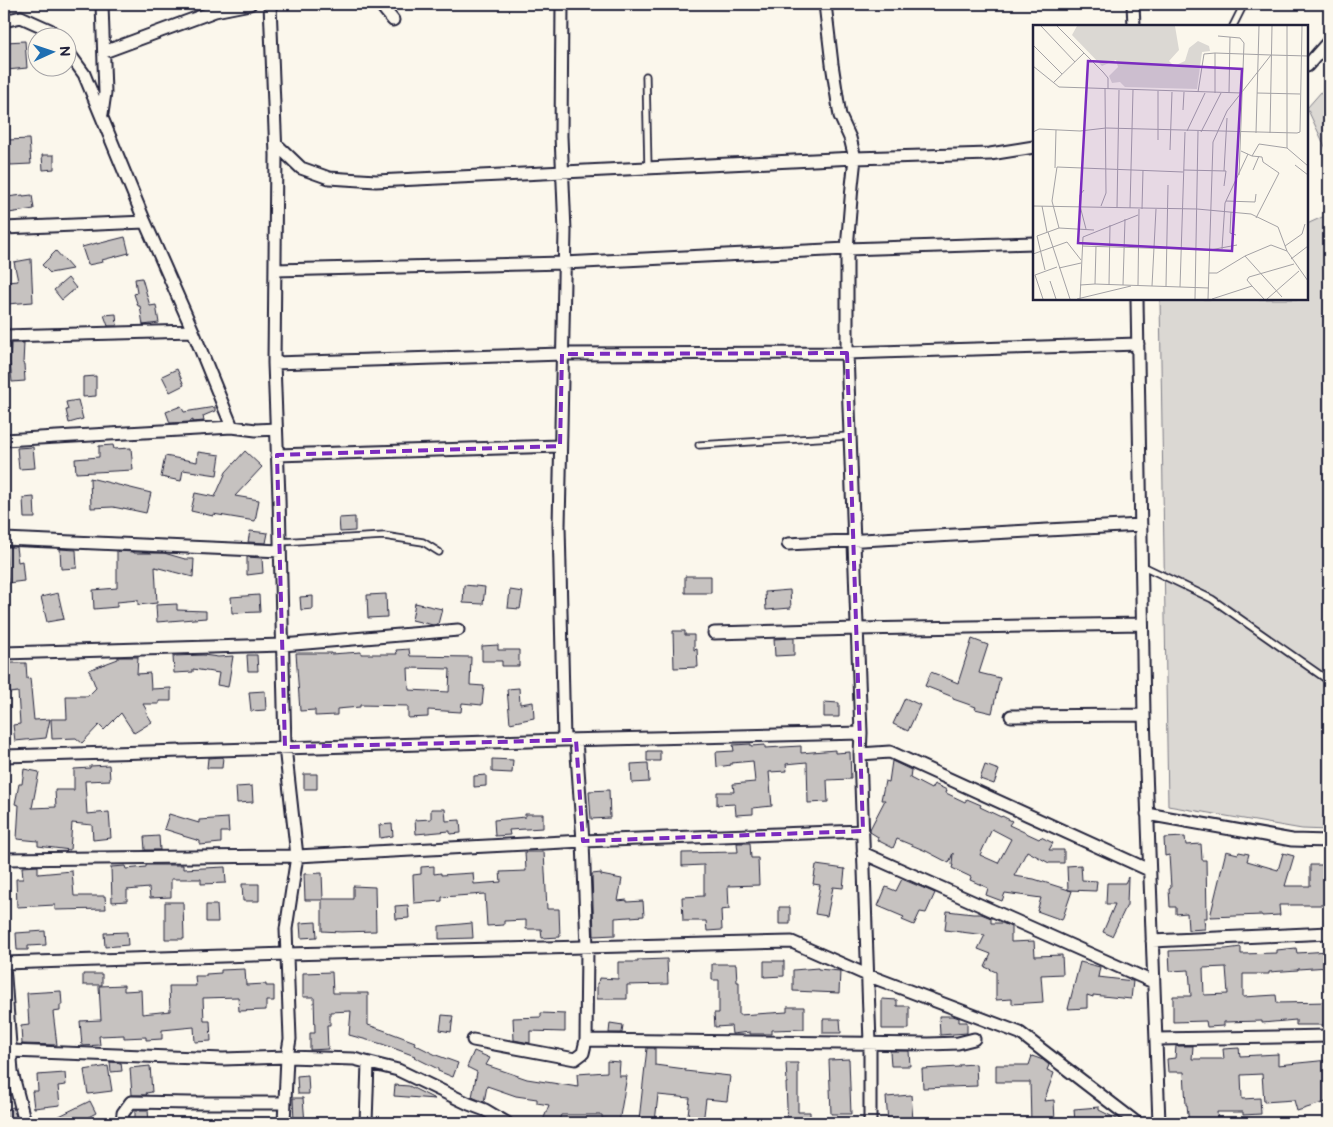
<svg xmlns="http://www.w3.org/2000/svg" width="1333" height="1127" font-family="'Balsamiq Sans',sans-serif">
<style>
.green{fill:#dbd8d3;stroke:#7e7d87}
.building{fill:#c6c2c0;stroke:#22223b;fill-rule:evenodd}
.lines{fill:none;stroke-linecap:round;stroke-linejoin:round}
.lane-casing{stroke:#22223b;stroke-width:9}
.street-casing{stroke:#22223b;stroke-width:15}
.lane{stroke:#fbf7ec;stroke-width:5.5}
.street{stroke:#fbf7ec;stroke-width:11}
.marked{fill:none;stroke:#7b2cbf;stroke-width:4;stroke-dasharray:10 6;stroke-linejoin:round}
.inset-road{fill:none;stroke:#a4a2a5;stroke-width:1}
.view{fill:#7b2cbf;fill-opacity:0.15;stroke:#7b2cbf;stroke-width:2.5}
.inset-edge{fill:none;stroke:#22223b;stroke-width:2.5}
</style>
<rect width="100%" height="100%" fill="#fbf7ec"/>
<filter id="ink" filterUnits="userSpaceOnUse"><feTurbulence type="fractalNoise" baseFrequency=".02" numOctaves="2"/><feDisplacementMap in="SourceGraphic" scale="10" xChannelSelector="R" yChannelSelector="G"/><feConvolveMatrix kernelMatrix="1 2 1 2 8 2 1 2 1" color-interpolation-filters="sRGB"/></filter>
<g filter="url(#ink)">
<!-- green -->
<path class="green" d="M1329 83V155L1307 108Z
M1329 214V830L1302 829 1168 806 1160 299H1307V224Z"/>
<!-- building -->
<path class="building" d="M25 41 27 68 7 70 5 42Z
M29 139 31 164 10 165 8 140Z
M42 155H54V169L43 170Z
M23 195V196L32 195 34 209 9 213 7 197Z
M125 237 129 253 102 260 103 262 88 265 82 247 97 243V244Z
M56 251 72 269 50 273 42 265Z
M31 259 33 302 7 304 6 282 18 281 14 262Z
M68 278 76 288 62 300 54 290Z
M142 278 150 306 156 305 159 323 143 325 140 306H138L134 294 137 293 135 279Z
M116 314 117 326H108L104 315Z
M11 343H24L23 364H24L25 381 12 382 10 362Z
M177 369 184 385 170 392 162 376Z
M96 376V396L83 397V377Z
M78 400 83 419 69 423 66 410H68L66 402Z
M181 406 184 412 215 407V411L203 416 204 421 193 422V420L189 422 170 423 166 412Z
M113 445 114 449 131 448 133 470 76 473 75 459 99 457V446Z
M33 447 35 468 19 469 17 448Z
M245 451 262 467 235 496 259 500 255 521 213 514V516L191 511 195 493 215 497 226 472Z
M198 452 220 455 217 475 183 470 181 481 161 477 165 456 197 462Z
M90 478 151 493 146 513 123 508V509L113 507 91 508Z
M34 497 35 518H24L23 498Z
M355 517V531L340 532 339 518Z
M250 531 268 533 266 543 248 542Z
M5 547H16L18 562 22 561 24 581 8 583Z
M60 549 76 550 77 568 61 569Z
M117 551 134 552V553H164L185 559H194L193 577 155 567 157 603 138 605V600L117 602V607L94 609 93 590 117 588Z
M247 557 262 558 263 573 247 575Z
M685 576H711V593H685Z
M464 585 485 587 483 604 463 603Z
M510 590 523 592 520 609 508 608Z
M790 590 791 608 766 610 765 592Z
M58 593 64 619 47 622 41 597Z
M386 594 387 617 368 618 367 595Z
M259 595 260 612 232 613 231 597Z
M313 596V609L301 610 300 597Z
M415 603 442 609 438 624 433 625 412 620Z
M177 604V610L206 611V618L157 622 156 605Z
M673 631H685V635H694V650L697 649 698 667 674 668Z
M794 638V655L775 656 774 639Z
M972 639 988 645 979 673 1000 678 992 713 975 709 976 707 953 699V697L925 686 931 672 958 683Z
M498 645V650H519V666H502V661H482V646Z
M409 649 410 656 471 657 470 685 484 686 482 705 462 703 461 712 428 710V717L408 718V706L360 705V707L337 709V715L315 716V710L300 711 296 653H331V654L361 652V654H397L396 650ZM408 668 450 669 449 692 409 690Z
M203 655 218 657 233 656 228 687 217 685 219 673 193 669V672L174 673 173 656Z
M247 655H257L258 671H248Z
M118 657H138L137 674 150 673 151 689 171 688V701H159V704H143L147 711 146 712 152 722 134 733 121 713 104 730 99 725 82 743 76 738 52 739 51 719H67L66 696H88L96 688 89 670 118 659Z
M8 663H26L27 679 30 678 34 720 50 719 46 738 15 741 13 725 20 724 18 692 10 693Z
M519 688 520 704 533 702 534 718 510 723 507 689Z
M265 691 266 710 251 711 249 692Z
M905 698 920 705 908 731 893 724Z
M824 702 839 703V717H824Z
M751 744V746L765 745V748L801 746V753L835 750V753L850 752 851 779 827 780 828 802 808 803 807 762 786 764 787 771 769 772 772 806 753 808V814L736 815 735 804 717 805V792H734L733 784 755 782 753 761 731 763V765L717 767 716 752 734 751 733 745Z
M647 751H660V761H647Z
M223 757 222 768H207L208 758Z
M492 759 513 760 512 773 492 772Z
M892 761 911 770 910 778 931 789 934 784 947 790 946 793 965 802 967 799 981 805 980 807 1001 817 1002 816 1012 821 1009 825 1039 839 1041 837 1053 843 1049 850H1064V863H1049L1027 851 1014 876 1034 879 1072 891 1062 920 1037 911 1041 898 1005 893 1002 901 986 895 988 888 970 880 971 877 952 868 953 865H952L953 853 949 863 926 851 897 839 893 848 877 840 878 837 870 832V829L885 800H881L885 781 889 782ZM992 829 1011 839 998 863 980 855Z
M648 763 649 782 632 783 631 764Z
M109 765 110 780 85 781 87 814 109 812 111 838 93 840 92 825 72 823 70 850 38 846V841L17 839 19 805 15 804 19 784H22L24 769 39 772 32 808 56 807 55 790H74V769L90 768V766Z
M985 765 999 770 994 784 980 779Z
M304 774H317V789H304Z
M486 775V786L474 787V776Z
M252 786 253 802 237 803 236 787Z
M609 790 610 818 591 819 589 791Z
M431 809H445L446 821 460 820 461 833 450 834V831L416 834 415 820 431 819Z
M169 814 199 823V820L228 818 229 832H221V843L200 845V841L183 836V835L164 829Z
M525 814H543V828L509 830 510 835 495 836 494 820 525 817Z
M392 824 393 836 380 838 379 825Z
M159 836 160 850H145L144 837Z
M1185 837 1186 845 1201 844 1202 860H1206L1207 918H1204L1205 929 1188 930 1187 913 1176 914V907H1170L1169 889 1171 888 1169 855 1165 856 1164 838Z
M737 843H750L751 858H758L759 885 728 886 729 909 721 910 722 930 707 931 706 921H683L682 897 704 896V865L682 866V853L738 852Z
M1226 851 1238 854 1239 852 1249 854 1247 861 1278 870 1283 853 1294 856 1285 886H1310V865H1328V893H1329V905H1279L1280 915 1262 916V915L1210 917Z
M525 852H544L547 909H559L560 937 542 938 541 929H526V920L504 921V925L487 926 485 894 442 897V901L414 903 413 875 421 874V867L434 866V874L441 873V875L473 873 474 884 501 882 500 872 526 871Z
M146 865H183V869L225 867 226 883 201 884V879H171V897L150 898 149 888 127 890V901L112 902 111 867 125 866 126 869 146 867Z
M816 865 845 869 843 888 833 887 827 916 815 914 820 885 813 884Z
M1081 865 1082 880 1097 881 1096 891 1068 890 1067 866Z
M38 866V874L72 871 74 896H105L106 909 55 910V905L17 907 16 879H23L22 867Z
M322 873 323 899H353V886L375 887 376 931 341 932 322 931V900H305L304 874Z
M601 873V875L622 879 618 901 627 900V902L643 901 644 916 615 918V935L594 936 592 874Z
M1128 877 1127 905 1112 936 1103 932 1115 904H1106L1107 883H1125Z
M902 879 935 893 926 913 920 912 914 925 902 920 904 917 878 906 886 887 896 891Z
M242 884H259V901H243Z
M165 902H183L184 939H165Z
M206 905H217L218 922H206Z
M408 905 409 918 396 919 395 906Z
M779 907H790V924H779Z
M947 911 973 914H981L991 918V923H1002L1011 927V942L1034 941 1035 956 1062 955 1063 974 1041 975 1043 1002 1012 1004V999L996 1000V972L985 967 991 954 978 949 985 935 945 930Z
M316 922 317 937 301 938 300 923Z
M472 923 473 938 439 939V926Z
M45 931 46 945 28 946V950H17L16 933Z
M127 932 128 945 105 947 104 933Z
M1241 947V954L1277 953V950L1296 948 1297 953 1329 951V967L1298 969V970L1269 972V974H1243V997L1276 995 1277 1003 1329 1002V1021L1324 1022V1025H1296V1020L1262 1023V1021L1224 1022V1026L1207 1027 1206 1021 1173 1022V996H1191L1189 970 1170 971 1169 951 1226 949ZM1226 967 1228 994 1204 995 1203 968Z
M667 959 668 984 627 985V999H597V983H598L599 978 618 979V962H638V960Z
M764 961H784V976L764 977Z
M1080 962 1100 967 1098 977 1133 981 1131 999 1093 995V997L1087 995V1008L1068 1009Z
M712 964H736L737 982H739V1015L787 1012V1007H804V1029L772 1030V1034H750V1032L732 1034 731 1026 715 1027 714 1013H719V980H712Z
M818 968V969L840 971 839 993 793 991V970Z
M245 969 246 985 266 984V986H274V1001H266V1010L239 1011 238 997 203 998 204 1021H210L211 1041 195 1042 194 1027 162 1030V1039L146 1040V1037L124 1038V1035L99 1036 100 1045 82 1046 80 1021 101 1020 99 986 124 985V991L141 990 142 1014 170 1011 169 986H196L195 976H206V974L221 973V970Z
M332 972 333 993H368V1025L383 1030 415 1042 414 1044 436 1055 458 1063 453 1077 438 1071V1069L414 1057 415 1056 382 1044 349 1035 351 1011 330 1012V1025H327L328 1049 310 1050V1033H315L314 997H303V973Z
M83 974H102V985H83Z
M61 991 62 1005H60V1011L53 1012 57 1045 22 1044 21 1026 29 1025 27 993Z
M882 999 897 1000V1006H909V1029H882Z
M541 1013 565 1014V1032L530 1031V1043L514 1040 513 1018 541 1017Z
M442 1015 453 1016 451 1032 440 1030Z
M939 1016H953L959 1018V1022H967V1033L940 1035Z
M823 1019H840L841 1033H823Z
M610 1023 623 1025 622 1033H609Z
M1176 1046H1193L1192 1059H1224L1223 1049 1239 1048 1240 1056 1278 1054V1065L1329 1060V1101L1297 1111 1294 1100 1264 1102 1262 1074 1241 1075 1242 1099 1260 1098 1261 1114 1243 1115V1112H1217L1218 1123H1189L1187 1105H1186L1184 1072H1168L1167 1059 1175 1058Z
M647 1048H655V1065L685 1069V1071L730 1076 727 1101 706 1099 703 1123H687L690 1098 658 1095 655 1122 639 1120Z
M474 1051 490 1058 486 1065 527 1079 578 1087 577 1074 607 1072V1061L620 1062 619 1076H627L619 1122 602 1118V1115H561L558 1123H542L549 1105 537 1103V1099L516 1096 487 1086 484 1102 472 1097 477 1072 467 1067Z
M890 1051H909L910 1066H891Z
M1032 1056 1043 1060 1049 1065 1047 1070 1054 1073 1044 1101 1054 1100 1055 1122 1031 1123 1030 1082H996V1065H1029Z
M849 1059 851 1114H831L829 1060Z
M110 1062 121 1063 122 1071 111 1072Z
M786 1063H798V1112H810V1123H786L787 1107 786 1083H787Z
M976 1064 977 1086 923 1088 922 1069 959 1067V1065Z
M108 1066 112 1091 88 1094 84 1070Z
M150 1066 152 1092 146 1093 147 1095H132L130 1068Z
M65 1073 66 1085 58 1086 60 1105 34 1108 32 1091H38L37 1075Z
M308 1075 309 1094H298L297 1076Z
M395 1085 409 1086 435 1099 394 1096Z
M911 1095 913 1120 888 1122 886 1097Z
M293 1098H303L305 1123H294Z
M90 1101 96 1113 77 1123H45Z
M13 1107 18 1122 14 1123H4V1111Z
M1099 1107V1110L1125 1123H1075L1074 1109Z
M135 1110H148L149 1123H135Z"/>
<g class="lines">
<!-- lane casing -->
<g class="lane-casing">
<path id="lane" d="M1233 26 1244 4
M646 76 648 168
M699 445 850 436
M280 542 384 536 423 542 439 552
M1141 565 1212 599 1329 681"/>
</g>
<!-- street casing -->
<g class="street-casing">
<path id="street" d="M102 4 105 93 102 114
M270 4 276 155 274 363 279 498 285 747 297 856 286 929 290 1039 287 1057 284 1123
M380 4 393 20
M562 4 561 136 565 231 559 526 564 740
M825 4 832 64 840 116 850 138 855 158 852 186 847 249V353L861 733 860 754 870 1043V1123
M1133 4 1134 26
M4 21 21 17 50 30 56 38
M68 52 84 74 145 222 193 331 232 427
M104 52 215 11 250 4
M1307 66 1329 41
M276 144 301 168 329 178 376 181 855 158 990 154 1034 147
M4 228 145 222
M275 270 564 263 847 249 1034 243
M1137 299 1144 715 1159 1123
M4 336 193 331
M274 363 562 354 847 353 1138 344
M4 440 232 427 256 430 276 429
M277 455 560 446
M4 539 280 551
M788 544 1141 525
M714 633 857 629 1142 624
M4 653 283 645 458 630
M1011 716 1144 715
M860 754 890 752 1149 870
M4 756 564 740 861 733
M1147 814 1292 840 1329 841
M863 853 1153 982
M4 859 297 856 583 841 863 831
M1152 941 1329 933
M4 963 287 954 792 942 867 975 1020 1033 1137 1123
M4 964 12 1072 23 1115 27 1123
M1156 1039 1329 1036
M473 1040 575 1059 583 1053 586 1040 587 948 583 841 576 740
M586 1040 929 1044 958 1043 974 1039
M11 1051 223 1059 287 1057 354 1059 398 1070 469 1104 485 1110 507 1123
M122 1123 123 1113 131 1102 190 1103H284
M366 1123 368 1063"/>
</g>
<!-- lane -->
<use href="#lane" class="lane"/>
<!-- street -->
<use href="#street" class="street"/>
</g>
</g>
<!-- marked area -->
<path class="marked" d="M847 353 863 831 583 841 576 740 285 747 277 455 560 446 562 354Z"/>
<!-- overview -->
<g transform="translate(1033 25)">
<rect width="275" height="275" fill="#fbf7ec"/>
<path d="M44 1H142L146 25 136 36 141 41 152 36 156 23 165 16 176 21 177 26 169 27 164 64 92 62 87 57 79 58 76 51 85 42 83 35 69 41 39 10Z" fill="#dbd8d3"/>
<path class="inset-road" d="M8 1 42 37M24 1 70 47 75 53V64M254 1V123L275 141M185 11 207 13 211 18 206 150M0 20 29 49M0 41 26 62 209 68M20 58 51 28M125 66V115M165 67 171 29 182 28M182 68V28L238 30M196 68 197 12M224 68 267 69M150 85 151 67M154 106 172 68M0 107 6 104 47 106 73 103 264 108 267 107 269 1M168 107 188 68M223 108 226 1M237 108 239 1M137 125 139 67M208 126 219 131 226 119 254 123M219 131 229 132 230 137 246 148 223 193M262 140 275 150M22 143 23 105M151 145 193 146 191 161M220 145 226 131M191 146 194 93M51 165 47 170V181L53 204M193 176 222 177 223 169M0 181 164 184 218 189 245 202 254 226M9 181 14 207M68 181 73 168 72 64M84 183 86 65M97 183 100 65M109 184 110 145M198 187 197 208 203 210M26 203 19 176 24 142 150 147M15 207 37 274M49 221 177 225 204 220M63 221 62 259 176 263M252 221 269 209 272 199M189 224 192 178 215 129M0 229 34 217 48 235M212 231 249 272M258 234 275 221M26 243 48 238M12 245 4 211 26 203 61 205M176 248H184L212 231 238 220 254 226 275 256M17 256 23 274M47 260 62 259M76 260 77 200M90 260 92 194M105 260 106 184M119 261 123 184M133 261 135 160M219 261 214 255 216 252 261 239M147 262 152 107M10 274 2 250 24 242M44 274 98 261M47 274 50 212 105 190M162 274 165 106M175 274 180 117 194 86 238 30 275 31M179 274 219 261 231 274M234 274 266 246"/>
<path class="view" d="M55 36 209 44 199 226 45 218Z"/>
<rect width="275" height="275" class="inset-edge"/>
</g>
<!-- margin -->
<rect width="1333" height="1127" fill="none" stroke="#fbf7ec" stroke-width="20"/>
<rect x="10" y="10" width="1313" height="1107" fill="none" stroke="#22223b" stroke-width="2" filter="url(#ink)"/>
<!-- north arrow -->
<g transform="translate(52 52) rotate(87)"><circle r="24" fill="#fbf7ec" stroke="#a4a2a5"/>
<path d="M0-4L9 19L0 12L-9 19Z" fill="#1f6fb2"/>
<text y="-8" font-size="14" font-weight="bold" text-anchor="middle" fill="#22223b">N</text>
</g>
</svg>
